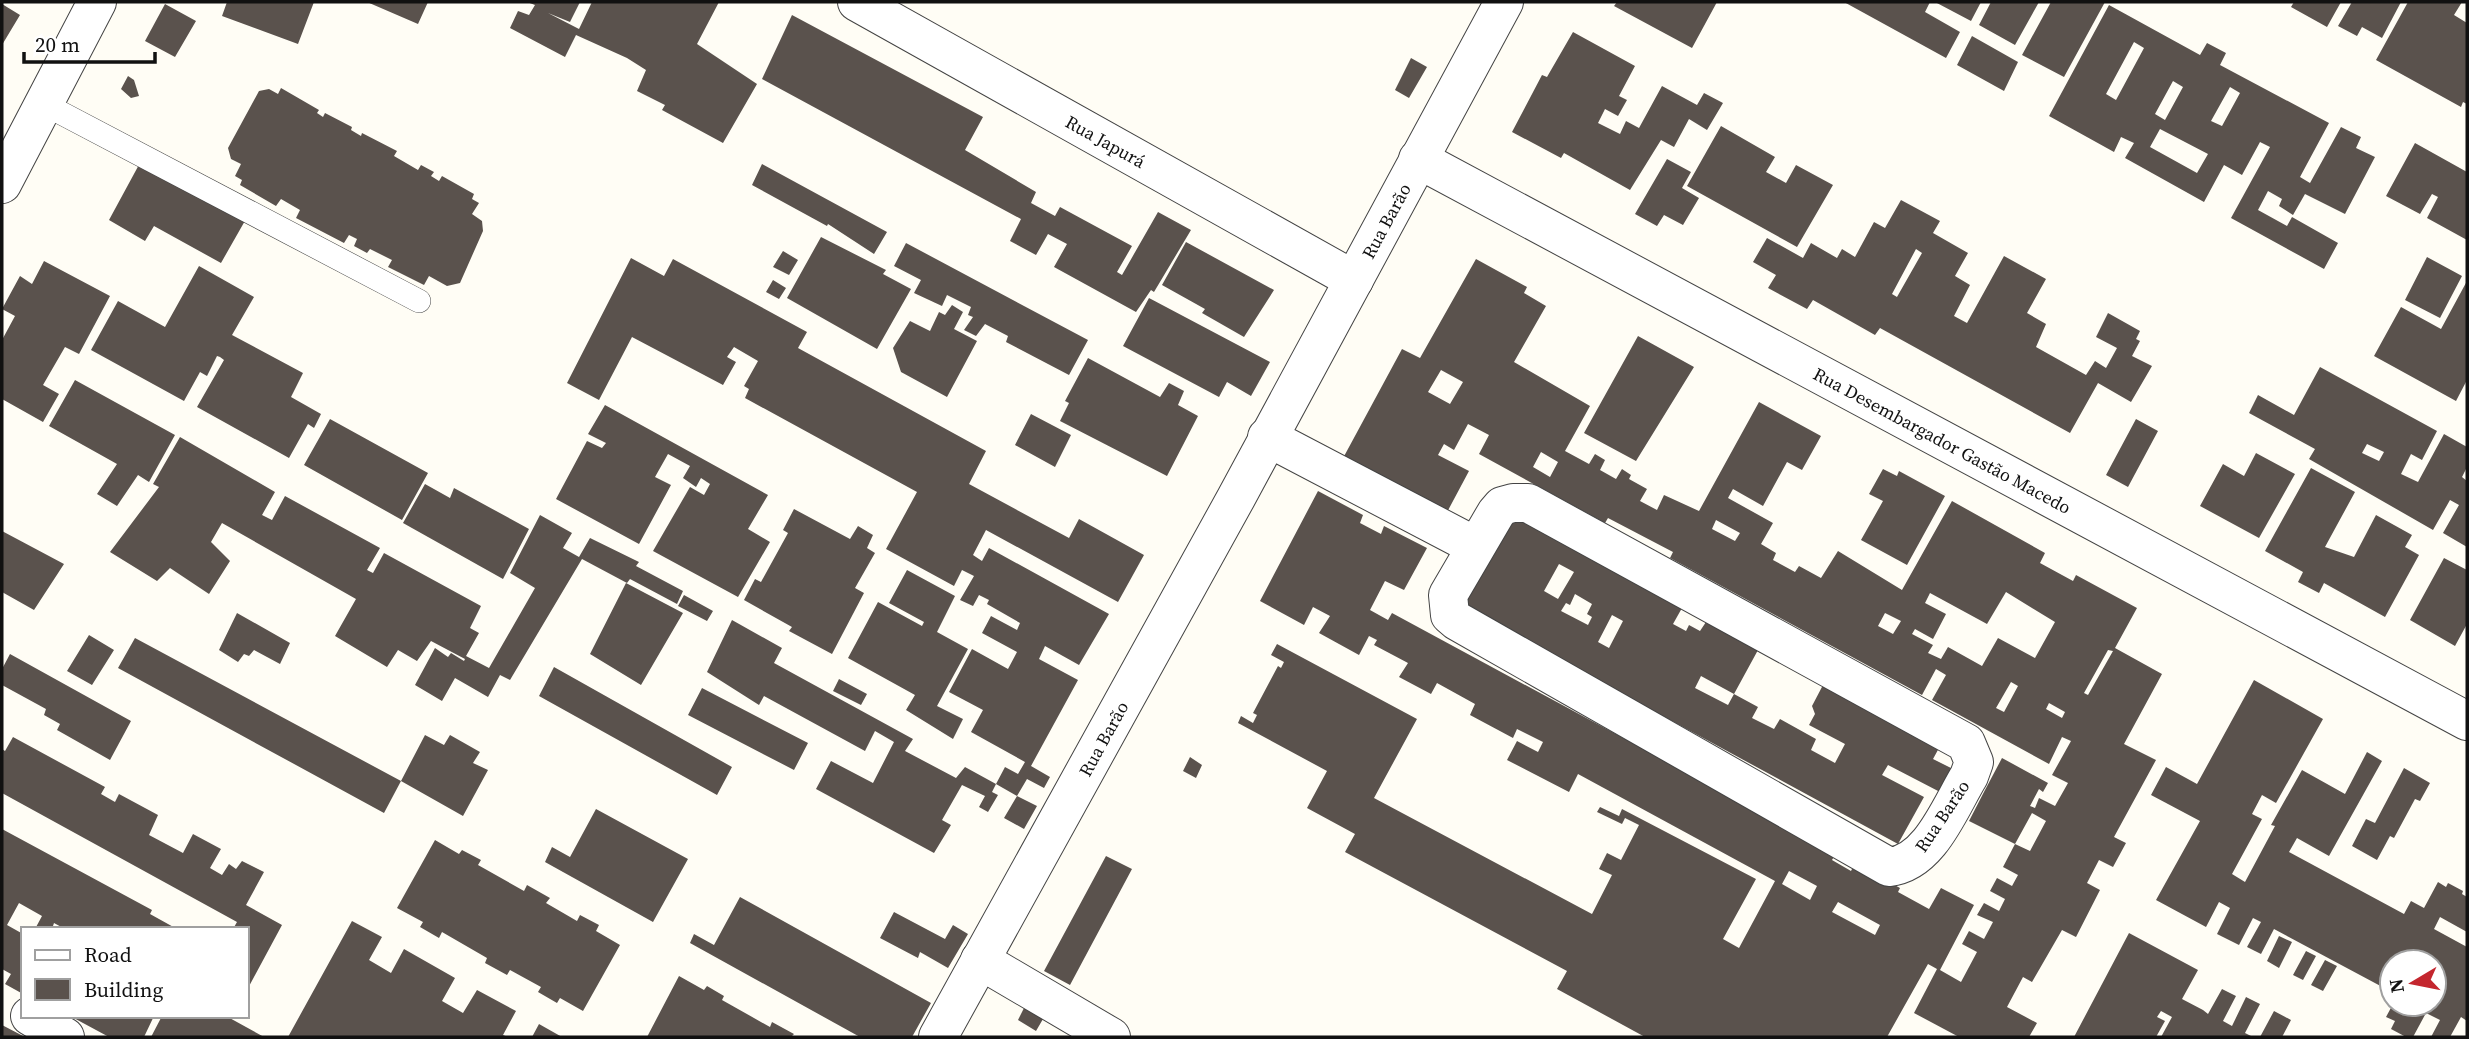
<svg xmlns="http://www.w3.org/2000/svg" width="2469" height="1039" font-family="'Source Serif 4',serif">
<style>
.building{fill:#5a524d;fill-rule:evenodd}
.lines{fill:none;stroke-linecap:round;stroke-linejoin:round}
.service-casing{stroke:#444;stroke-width:24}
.minor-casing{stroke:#444;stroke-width:40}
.tertiary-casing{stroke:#444;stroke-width:40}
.service{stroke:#fff;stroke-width:23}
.minor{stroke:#fff;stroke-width:38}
.tertiary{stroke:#fff;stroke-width:38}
.labels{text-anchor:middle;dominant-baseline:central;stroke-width:7;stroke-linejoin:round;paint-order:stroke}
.street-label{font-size:18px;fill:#111;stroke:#fff}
</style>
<rect width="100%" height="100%" fill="#fffdf5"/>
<!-- building -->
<path class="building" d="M227 2H314L298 44 222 16Z
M367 2H428L418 24Z
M527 2H580L570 22 548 13 579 29 592 2H719L697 44 757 84 723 143 662 110 665 105 637 91 646 70 627 58 576 35 565 57 510 28 518 11 529 15 535 5Z
M1617 2H1717L1692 48 1614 6Z
M1844 2H1930L1925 12 1960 32 1946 58Z
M1935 2H1981L1971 21Z
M1991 2H2039L2015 45 1979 25Z
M2051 2H2105L2064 77 2022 55Z
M2294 2H2341L2327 27 2291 7Z
M2352 2H2401L2382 38 2362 27 2357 36 2338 26Z
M2408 2H2462L2454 15 2467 23V104L2463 102 2461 107 2376 60Z
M2 4 20 15 2 45Z
M165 4 196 21 175 57 145 41Z
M2109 5 2200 55 2207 43 2226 53 2220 65 2329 123 2300 177 2310 183 2341 127 2361 137 2356 148 2375 157 2345 214 2305 194 2293 215 2279 206 2282 199 2268 191 2258 210 2287 226 2292 217 2338 243 2324 269 2231 218 2270 147 2260 142 2242 175 2224 165 2204 202 2125 158 2134 143 2121 137 2114 152 2049 116ZM2134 42 2144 48 2116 100 2106 94ZM2173 81 2183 87 2165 120 2155 114ZM2230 87 2240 93 2222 126 2211 121ZM2160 129 2208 154 2197 173 2150 147Z
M792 15 983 117 965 150 1036 192 1031 203 1055 216 1060 207 1132 246 1117 272 1122 275 1158 212 1191 230 1154 292 1151 290 1136 312 1054 267 1067 244 1048 234 1036 255 1010 241 1021 219 762 79Z
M1573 32 1635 66 1619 96 1627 100 1618 116 1605 109 1598 123 1620 134 1626 121 1639 128 1662 86 1697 105 1704 93 1723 103 1707 130 1689 119 1674 147 1661 140 1630 190 1564 153 1561 158 1512 132 1542 75 1547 77Z
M1972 36 2018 62 2004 91 1957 65Z
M1411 58 1427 67 1409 98 1395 90Z
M128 76 134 80 139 96 131 98 121 89Z
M281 88 319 110 317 113 323 117 325 113 352 127 351 130 361 136 362 133 397 151 394 156 418 170 421 165 434 172 431 176 439 181 442 176 474 194 472 199 479 203 472 214 482 221 483 231 460 283 447 286 429 276 424 285 388 267 392 260 370 249 367 253 354 246 357 239 349 235 344 243 296 218 300 210 281 199 276 206 240 185 242 180 235 176 241 164 231 159 228 148 259 91 269 89 278 94Z
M1721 126 1775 157 1766 172 1786 183 1796 165 1833 185 1797 247 1687 186Z
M2415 143 2467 172V240L2427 218 2438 197 2432 194 2420 214 2386 196Z
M1667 159 1691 172 1682 188 1699 198 1683 225 1664 215 1657 226 1635 214Z
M141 161 246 219 221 263 154 226 145 241 109 220Z
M762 164 887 232 874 254 828 224 827 226 752 185Z
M1901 200 1940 221 1933 233 1968 253 1955 276 1970 285 1954 316 1967 323 2004 256 2046 279 2027 313 2046 324 2036 347 2086 375 2095 361 2106 368 2117 348 2096 337 2108 313 2140 331 2136 339 2140 341 2132 356 2152 366 2131 402 2098 383 2070 433 1880 328 1875 335 1813 300 1807 309 1768 288 1776 275 1753 262 1767 238 1803 258 1811 243 1837 258 1842 249 1855 257 1874 222 1885 228ZM1916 249 1922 253 1897 297 1892 294Z
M821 237 886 270 883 274 911 289 877 349 787 298Z
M1186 242 1274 290 1244 337 1202 313 1205 309 1162 285Z
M906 243 1088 340 1069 375 1006 342 1008 336 985 324 976 336 964 330 973 317 968 315 971 307 947 295 942 306 914 293 921 280 894 266Z
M783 251 798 260 789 275 773 267Z
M2427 257 2462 276 2440 318 2405 300Z
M631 258 664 276 673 259 807 332 798 348 986 451 969 484 1069 538 1079 519 1144 555 1118 602 986 530 973 555 982 561 989 548 1109 614 1079 665 1045 646 1039 659 1078 680 1031 766 1050 777 1044 788 1027 779 1017 796 1037 806 1024 829 1004 818 1017 796 996 784 1005 767 1018 774 1025 762 971 732 983 710 949 692 972 649 1008 669 1017 652 982 633 991 616 1017 630 1020 623 987 604 989 600 979 595 973 606 960 600 974 576 962 570 954 586 886 549 917 492 745 398 749 389 744 386 758 361 734 347 727 357 736 362 723 385 632 337 599 400 567 383Z
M1476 259 1527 287 1524 293 1546 306 1514 362 1590 406 1565 451 1589 464 1595 454 1605 460 1600 470 1616 479 1622 469 1631 475 1629 479 1647 489 1640 501 1657 510 1664 495 1699 511 1759 402 1821 436 1802 470 1787 462 1763 506 1733 489 1728 498 1773 523 1761 544 1776 553 1773 560 1795 572 1799 566 1821 578 1838 551 1902 590 1952 501 2045 553 2040 563 2073 581 2076 575 2137 608 2115 648 2162 674 2124 744 2156 760 2114 837 2126 843 2113 867 2099 860 2087 883 2100 890 2076 937 2062 930 2032 982 2023 977 2007 1007 2037 1023 2029 1037H1959L1914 1013 1937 969 1928 964 1887 1037H1645L1557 989 1567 971 1345 852 1355 834 1307 808 1327 771 1238 723 1241 716 1253 723 1257 715 1253 713 1278 666 1281 668 1284 662 1271 655 1277 644 1417 719 1374 798 1592 914 1612 875 1599 869 1607 853 1621 860 1639 825 1625 818 1622 824 1597 812 1600 807 1619 816 1622 809 1756 879 1723 939 1739 948 1775 881 1578 774 1569 792 1507 760 1517 741 1538 752 1543 742 1517 729 1513 738 1470 715 1475 704 1437 683 1431 694 1399 677 1408 663 1374 645 1377 640 1369 636 1359 655 1319 633 1330 616 1313 607 1304 625 1260 601 1318 491 1363 515 1360 523 1381 534 1384 526 1427 548 1404 590 1385 581 1370 610 1388 620 1392 613 1836 853 1832 860 1851 871 1855 863 1900 888 1898 892 1929 909 1941 888 1974 905 1940 970 1961 982 1977 952 1962 944 1969 931 1984 939 1993 922 1977 915 1984 903 1999 911 2005 899 1990 891 1997 878 2012 886 2018 875 2003 867 2015 844 1969 821 1985 790 2002 758 2048 783 2043 792 2039 789 2030 806 2035 808 2039 798 2055 806 2068 783 2052 775 2071 741 2062 737 2049 764 1932 700 1946 675 1936 669 1922 695 1670 558 1673 552 1608 518 1605 523 1479 454 1489 435 1468 424 1454 450 1444 444 1438 455 1469 471 1445 516 1342 460 1402 349 1420 358ZM1441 370 1463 382 1450 404 1428 392ZM1541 452 1558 462 1550 477 1533 467ZM1716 520 1740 533 1735 541 1712 529ZM2006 592 2055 622 2035 658 1998 638 1982 666 1948 647 1941 659 1928 653 1933 645 1912 634 1915 629 1933 639 1946 614 1925 603 1930 593 1987 624ZM1885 613 1901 621 1893 634 1878 626ZM2108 650 2113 651 2088 695 2084 693ZM2011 682 2018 686 2004 712 1996 708ZM2049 703 2065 712 2062 718 2046 709ZM2032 813 2046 821 2030 851 2015 844ZM1789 871 1817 886 1810 900 1782 884ZM1838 902 1880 925 1875 935 1832 912Z
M44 261 110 296 79 354 65 347 43 385 59 394 43 422 2 399V340L15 316 2 309 20 276 32 284Z
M199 266 254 297 232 335 303 373 291 397 321 414 314 428 308 424 289 458 197 407 224 360 220 357 217 356 207 376 200 372 184 401 91 350 118 301 165 327Z
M773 280 786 288 779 299 766 292Z
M2467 281V380L2456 401 2374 356 2401 307 2441 329Z
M1149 298 1270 362 1251 396 1227 382 1219 397 1123 346Z
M952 305 963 312 954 329 977 341 947 397 901 372 893 348 910 321 930 331 939 312 945 315Z
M1638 336 1694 367 1636 461 1584 433Z
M1088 358 1160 397 1169 383 1184 391 1178 405 1198 416 1167 476 1060 421 1069 403 1065 401Z
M2320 367 2437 431 2422 460 2411 454 2401 474 2418 482 2444 434 2467 447V467L2462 477 2467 481V547L2443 533 2459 505 2450 500 2433 530 2309 459 2315 449 2249 413 2258 395 2294 415ZM2367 444 2384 452 2379 461 2362 453Z
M75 380 175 435 149 482 138 475 117 506 97 494 117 464 49 426Z
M605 405 768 495 748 529 770 542 738 597 653 551 690 487 704 495 710 484 701 478 696 487 683 478 690 466 668 454 655 477 671 485 639 544 556 499 587 441 602 448 606 443 588 434Z
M1031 414 1071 435 1055 467 1015 445Z
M330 419 428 473 402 520 304 465Z
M2136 419 2158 431 2128 487 2106 475Z
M180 437 275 492 262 515 272 520 285 496 380 548 367 570 373 573 384 553 481 606 470 628 479 633 466 656 489 668 535 588 510 573 540 515 572 533 563 548 579 557 590 538 639 562 636 566 683 591 677 604 630 579 627 583 582 559 510 680 500 675 488 697 455 678 442 701 415 685 435 648 448 657 451 653 464 661 465 659 431 641 417 661 398 650 387 667 335 636 356 599 222 523 211 542 230 561 209 594 170 568 157 581 110 552 159 487 153 484Z
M2256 453 2295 474 2259 538 2200 506 2223 464 2244 476Z
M2311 468 2355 492 2325 547 2354 557 2376 515 2412 535 2405 547 2419 555 2385 617 2324 583 2319 593 2298 582 2303 572 2265 551Z
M1883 469 1897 476 1899 471 1945 496 1907 565 1861 540 1883 501 1869 494Z
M425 484 450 498 454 488 529 529 503 579 403 523Z
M794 509 850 539 858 526 873 535 867 548 875 553 855 588 864 593 832 654 789 631 792 627 744 600 755 579 761 582 788 533 783 530Z
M1506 512 1682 608 1673 624 1686 631 1689 625 1700 631 1706 622 1758 650 1734 694 1701 676 1695 688 1728 705 1734 694 1758 707 1752 718 1774 729 1780 719 1816 739 1811 750 1835 763 1845 744 1809 725 1815 714 1812 706 1823 685 1939 748 1933 759 1953 769 1940 792 1888 765 1882 775 1924 797 1898 844 1455 603ZM1559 564 1574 572 1558 599 1544 591ZM1575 594 1592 604 1587 614 1592 617 1588 625 1561 611 1566 603 1570 605ZM1612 615 1623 621 1609 648 1598 642Z
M2 531 64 564 34 610 2 592Z
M2444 558 2467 570V624L2455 646 2410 620Z
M907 570 955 596 937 632 968 649 937 706 963 719 953 739 906 710 915 695 848 658 878 602 922 626 924 622 889 603Z
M626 583 683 613 641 685 590 654Z
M684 595 713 611 707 621 678 606Z
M237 613 290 643 280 664 254 650 249 656 244 654 238 662 219 650Z
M732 620 782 648 774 663 913 739 905 751 956 778 965 767 996 784 992 792 998 795 988 812 979 807 985 796 962 785 942 820 951 825 934 853 816 789 831 761 873 783 894 742 875 731 865 751 764 696 759 705 707 672Z
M89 635 114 650 92 685 67 671Z
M135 638 401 781 384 813 118 668Z
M10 654 131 721 110 760 57 730 60 724 44 715 46 709 2 685V669Z
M554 667 732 767 717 795 539 696Z
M839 679 867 694 861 705 833 691Z
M2254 680 2323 719 2276 803 2262 795 2252 814 2262 819 2232 874 2245 882 2275 826 2271 825 2302 770 2345 794 2367 752 2382 761 2329 856 2297 838 2289 852 2404 914 2411 901 2424 908 2438 882 2446 887 2448 883 2463 891 2462 894 2467 897V932L2440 917 2434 929 2467 947V1021L2461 1017 2450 1037H2431L2440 1020 2426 1013 2413 1037H2406L2391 1029 2395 1021 2386 1017 2393 1004H2434V962H2392V982L2388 990 2274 929 2261 954 2247 947 2261 922 2253 918 2239 945 2217 934 2230 908 2219 902 2206 927 2156 900 2200 821 2151 795 2166 767 2197 784Z
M702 688 808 743 794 770 688 715Z
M425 735 444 745 450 735 480 752 473 763 488 770 463 816 401 781Z
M13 737 105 787 101 794 115 802 119 794 158 815 149 835 183 853 193 834 221 849 210 868 222 875 229 864 236 869 242 861 264 872 246 905 282 925 247 990V929H233L237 922 2 793V749L5 751Z
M1190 757 1202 765 1196 778 1183 771Z
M2404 768 2430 783 2420 801 2415 799 2394 838 2390 836 2377 860 2352 846 2366 819 2375 823Z
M596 809 688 859 653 922 545 862 552 847 570 857Z
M2 829 152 910 150 914 177 929H65L54 923 52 929H35L42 916 19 903 7 925 23 934V994L5 984 11 974 2 969Z
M435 840 459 854 462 850 481 860 478 865 524 891 527 885 550 898 546 903 577 921 580 915 599 925 596 931 620 945 583 1011 560 998 557 1003 538 992 541 987 510 970 507 975 485 963 487 958 442 932 439 938 420 927 423 922 397 908Z
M1106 856 1132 869 1070 985 1044 971Z
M740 897 931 1003 912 1037H860L690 943 694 934 714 945Z
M894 912 945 939 953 925 968 934 948 968 920 952 918 958 880 938Z
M352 921 382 937 369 960 391 973 404 949 455 978 442 1001 463 1013 477 990 516 1011 503 1035 508 1037H288Z
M2129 933 2198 970 2182 999 2203 1010 2208 1014 2222 989 2236 996 2223 1021 2232 1026 2246 997 2260 1004 2245 1033 2253 1037H2161L2172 1017 2161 1011 2157 1017 2165 1021 2156 1037H2074Z
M2279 936 2292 942 2279 968 2267 961Z
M2306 951 2316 956 2303 980 2293 975Z
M2325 960 2337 966 2323 991 2311 985Z
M679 976 704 990 707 986 724 996 722 1000 770 1027 772 1022 794 1034 791 1037H647Z
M1030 996 1050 1007 1036 1031 1018 1020Z
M2274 1011 2291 1020 2282 1037H2260Z
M70 1016H154L144 1037H109Z
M162 1016H226L264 1037H151Z
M539 1024 562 1037H532Z
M2 1025 25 1037H2Z"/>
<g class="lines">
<!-- service casing -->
<g class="service-casing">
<path id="service" d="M44 104 419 301"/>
</g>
<!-- minor casing -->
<g class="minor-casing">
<g id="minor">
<path id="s1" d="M857 2 1354 280"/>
<path d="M1267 437 1475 546"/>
<path d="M1513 503H1528L1966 743 1974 762 1969 776C1950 807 1930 863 1889 867L1457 621 1450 615 1448 595 1496 513 1502 506Z"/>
<path d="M980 960 1111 1037"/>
<path d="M30 1016 65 1037"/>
</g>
</g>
<!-- tertiary casing -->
<g class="tertiary-casing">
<g id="tertiary">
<path id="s2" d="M1418 159 2467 721"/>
<path d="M2 184 97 2"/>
<path id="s3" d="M938 1037 1236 498 1504 2"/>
</g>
</g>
<!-- service -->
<use href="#service" class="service"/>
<!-- minor -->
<use href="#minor" class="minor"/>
<!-- tertiary -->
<use href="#tertiary" class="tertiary"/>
</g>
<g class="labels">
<!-- street labels -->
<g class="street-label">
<text stroke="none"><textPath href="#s1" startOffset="285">Rua Japurá</textPath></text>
<text stroke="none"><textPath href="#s3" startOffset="931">Rua Barão</textPath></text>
<text stroke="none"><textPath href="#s2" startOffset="595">Rua Desembargador Gastão Macedo</textPath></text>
<text stroke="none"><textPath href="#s3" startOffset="341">Rua Barão</textPath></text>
<text transform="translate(1942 816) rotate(-56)">Rua Barão</text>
</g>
</g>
<!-- border -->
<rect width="2469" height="1039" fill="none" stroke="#111111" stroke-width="7"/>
<!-- legend -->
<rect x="21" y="927" width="228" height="91" fill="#ffffff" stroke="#a0a0a0" stroke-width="2"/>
<rect x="35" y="950" width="35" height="10" fill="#ffffff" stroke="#a0a0a0" stroke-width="2"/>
<text x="84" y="962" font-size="21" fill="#111111">Road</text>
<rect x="35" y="979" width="35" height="21" fill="#5a524d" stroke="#a0a0a0" stroke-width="2"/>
<text x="84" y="997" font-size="21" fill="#111111">Building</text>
<!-- north arrow -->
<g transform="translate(2413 983) rotate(260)"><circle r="33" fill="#ffffff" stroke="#a0a0a0" stroke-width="2"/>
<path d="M0-5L12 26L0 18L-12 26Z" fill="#c4262e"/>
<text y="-10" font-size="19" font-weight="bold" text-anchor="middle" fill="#111111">N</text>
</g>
<!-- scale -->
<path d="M24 52v10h131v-10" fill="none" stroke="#111111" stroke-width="3.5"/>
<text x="35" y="52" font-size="21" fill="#111111" stroke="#ffffff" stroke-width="5" paint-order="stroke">20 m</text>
</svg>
